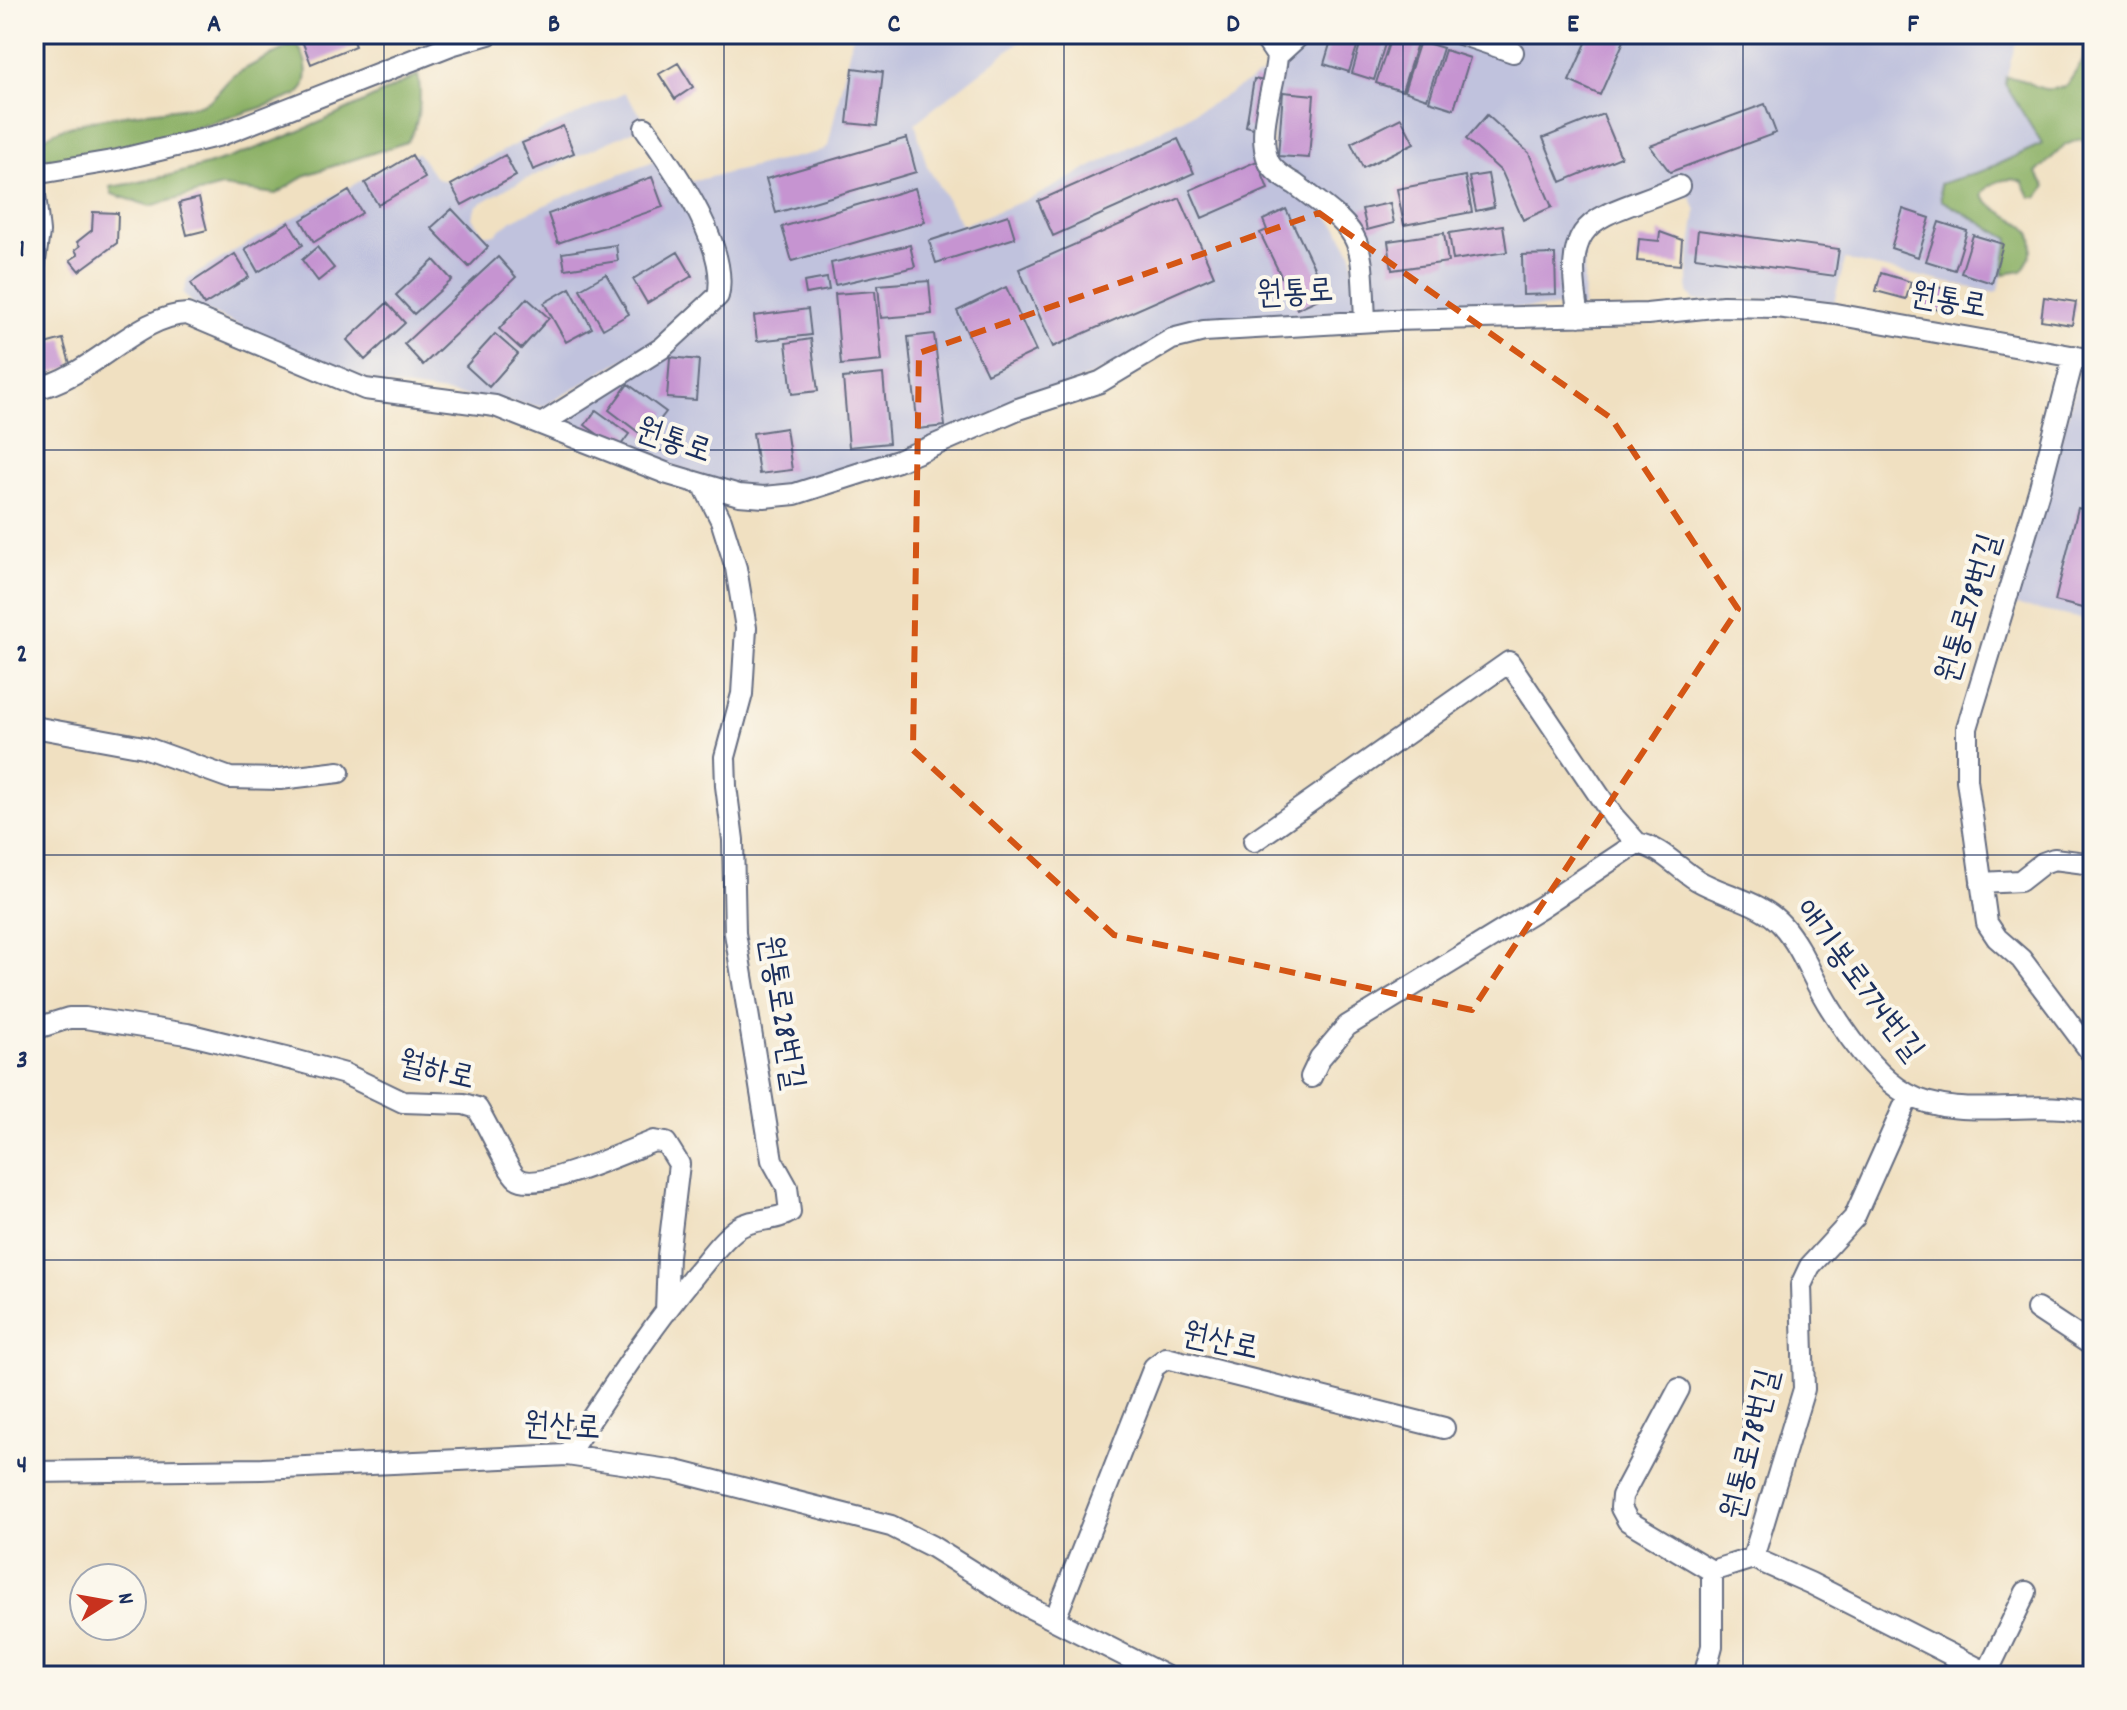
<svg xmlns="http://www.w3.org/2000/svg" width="2127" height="1710" font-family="Dekko,'Poor Story',sans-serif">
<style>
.industrial{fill:#c0c2dd}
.forest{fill:#8cb166;stroke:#547062;stroke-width:2}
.building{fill:#c694d1}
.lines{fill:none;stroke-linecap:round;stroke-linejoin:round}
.minor-casing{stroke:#666d81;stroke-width:24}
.minor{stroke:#fff;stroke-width:20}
.marked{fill:none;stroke:#d45514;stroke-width:6;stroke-dasharray:16 10;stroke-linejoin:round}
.grid{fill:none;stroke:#1b2f5e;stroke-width:2;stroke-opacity:0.55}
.labels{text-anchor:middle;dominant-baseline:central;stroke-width:8;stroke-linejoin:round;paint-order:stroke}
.street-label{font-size:32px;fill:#1b2f5e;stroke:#fbf7ec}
.neatline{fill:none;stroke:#1b2f5e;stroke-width:3}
.grid-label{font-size:26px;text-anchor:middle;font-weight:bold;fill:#1b2f5e}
</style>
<rect width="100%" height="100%" fill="#fbf7ec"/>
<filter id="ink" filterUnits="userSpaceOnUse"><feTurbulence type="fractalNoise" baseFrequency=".0125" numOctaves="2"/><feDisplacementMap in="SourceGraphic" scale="16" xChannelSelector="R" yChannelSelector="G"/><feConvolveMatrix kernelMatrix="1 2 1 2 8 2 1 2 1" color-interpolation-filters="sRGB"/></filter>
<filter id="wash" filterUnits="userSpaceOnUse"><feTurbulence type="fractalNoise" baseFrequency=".006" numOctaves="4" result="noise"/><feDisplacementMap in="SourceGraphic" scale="32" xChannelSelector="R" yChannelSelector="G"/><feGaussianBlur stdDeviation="1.8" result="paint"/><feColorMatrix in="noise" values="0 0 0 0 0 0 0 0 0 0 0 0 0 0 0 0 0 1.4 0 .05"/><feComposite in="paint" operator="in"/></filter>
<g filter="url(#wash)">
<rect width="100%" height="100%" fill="#f0e0c1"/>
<!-- industrial -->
<path class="industrial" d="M853 34H1029L915 123 927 166 962 225 1036 196 1213 103 1261 74 1266 75 1258 139 1338 228 1352 254 1355 302 1345 312 1197 325 1102 371 877 461 789 487 761 489 719 482 574 431 572 424 575 413 725 304 728 298 727 285 689 182 822 151 828 146Z
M1272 34H2026L2015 45 2005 84 2042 144 1985 170 1940 184 1941 200 2009 239 1999 291 1995 293 1845 260 1834 302 1790 299 1695 301 1688 293V269L1696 211 1691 198 1684 196 1603 227 1585 243 1583 307 1377 310 1365 236 1359 224 1344 209 1274 159Z
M625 93 644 119 637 129 509 187 476 206 472 217 484 234H495L512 220 556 200 660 159 702 239 713 286 711 294 655 341 543 407 382 384 350 374 195 306 183 293 188 279 234 251 405 156 418 153 437 179 447 181 534 134Z
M2081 368 2093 369V621L2013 605Z"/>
<!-- forest -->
<path class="forest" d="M2087 34H2093V145L2080 139 2065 145 2036 173 2046 186 2038 197H2030L2023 182C2009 175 1990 182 1982 194 1997 223 2057 218 2022 271L2003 274 2009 239 1941 200 1940 184 1985 170 2042 144 2005 84 2006 77C2032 77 2037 98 2067 85L2082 62Z
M296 44C308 57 312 84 297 95 261 109 73 169 45 158 42 157 38 152 35 150 46 116 163 112 195 106 216 102 218 89 232 77 238 72 290 45 296 44Z
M418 75C422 95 420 126 407 142L306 175 276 194 222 187 150 206 112 194 110 187C217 172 323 124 418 75Z"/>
<g id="blocks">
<!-- building -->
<path class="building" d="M312 34H350L355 46 311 64 301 38Z
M1333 34H1361L1349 72 1324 64Z
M1363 34H1388L1374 80 1352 73Z
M1392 34 1418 40 1402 91 1376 83Z
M1590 34H1627L1600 95 1569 81Z
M1420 41 1443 48 1427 99 1404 91Z
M1445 50 1470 58 1454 109 1429 101Z
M678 63 693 87 675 99 659 74Z
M853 68 883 72 877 126 847 123Z
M1254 79 1265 81 1257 129 1246 126Z
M1283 92 1314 95 1309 158 1278 156Z
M1765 104 1776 133 1670 172 1650 146Z
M1603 114 1621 157 1561 182 1543 138Z
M1487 115 1529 153 1552 207 1523 220 1502 172 1466 139Z
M1401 118 1414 143 1363 168 1351 143Z
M563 126 574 153 533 170 522 143Z
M907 138 916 172 776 213 766 179Z
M1178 139 1194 173 1053 236 1038 201Z
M412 155 425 178 378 205 365 183Z
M505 155 516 176 462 205 451 185Z
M1257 161 1268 189 1202 218 1190 190Z
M1488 174 1494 207 1476 211 1469 177Z
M1465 176 1472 212 1404 225 1397 189Z
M652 177 663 207 558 243 548 214Z
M915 188 925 222 792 261 782 227Z
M349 191 362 213 314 242 301 220Z
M199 198 207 230 187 235 179 203Z
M1180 198 1214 276 1053 347 1019 269Z
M1390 203 1394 223 1367 230 1362 209Z
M452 209 488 247 469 267 431 228Z
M1286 209 1327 295 1297 309 1260 233 1267 230 1263 220Z
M1903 209 1930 218 1918 257 1891 248Z
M93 212 118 213 117 243 79 271 70 260 78 255 75 250 80 246 77 242 92 230Z
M1008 215 1015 238 936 263 929 241Z
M289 222 303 245 258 272 245 249Z
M1939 222 1967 231 1955 270 1926 261Z
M1503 225 1507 252 1453 260 1449 233Z
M1698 230 1839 249 1835 276 1695 257Z
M1660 232 1682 240 1680 265 1637 261 1639 239 1659 241Z
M1444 233 1448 262 1392 270 1388 241Z
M1973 235 2003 244 1992 283 1961 273Z
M616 245 618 261 565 269 562 253Z
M910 245 915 267 835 285 831 263Z
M317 247 334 268 318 281 302 260Z
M678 252 692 276 647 303 633 279Z
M235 254 249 277 204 305 191 283Z
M1555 254 1556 294 1523 295 1522 255Z
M498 257 516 277 423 365 404 344Z
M434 260 452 280 414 314 396 295Z
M1881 273 1911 282 1906 299 1876 291Z
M606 274 629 314 603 329 580 289Z
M827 278 829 290 806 294 804 282Z
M929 281 932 314 881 318 878 285Z
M1921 282 1951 291 1945 312 1915 303Z
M1006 287 1036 351 987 374 957 311Z
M570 288 592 328 566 342 544 303Z
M875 291 882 361 841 365 835 294Z
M2044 297 2076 302 2072 325 2041 320Z
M527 298 549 318 521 349 499 329Z
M387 303 405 323 365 360 347 340Z
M808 309 811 335 757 341 754 316Z
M495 334 518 354 489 387 466 366Z
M934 334 945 426 918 429 908 337Z
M63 339 71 367 34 377V347Z
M811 339 818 391 792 394 786 343Z
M670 357 699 360 696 400 667 398Z
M883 374 889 443 849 447 843 378Z
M628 384 666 412 646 438 609 410Z
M596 410 629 434 618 449 585 425Z
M786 428 792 470 759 474 753 433Z
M2078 508 2093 512V600L2086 609 2055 601Z"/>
</g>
</g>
<g filter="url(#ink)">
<use href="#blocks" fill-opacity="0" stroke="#666d81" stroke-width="2"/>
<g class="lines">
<!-- minor casing -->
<g class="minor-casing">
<path id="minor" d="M1262 34 1277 56C1275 87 1256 129 1268 160 1272 171 1285 178 1295 184 1366 237 1361 233 1365 321
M1460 34 1513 52
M1277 56 1301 34
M34 174 118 160 221 135 451 45 489 34
M34 185 39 232 34 268
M1579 316C1560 211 1596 221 1679 186
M2074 356 2039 491 1967 728V780L1987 923 1997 938 2021 959 2093 1055
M34 389C90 379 137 315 187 314L365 389 495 406 668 474 739 495 764 497 795 494 898 461 1018 409 1100 382 1172 339 1204 331 1392 320 1647 314 1723 306 1776 307 1835 314 2093 360
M543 423 662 348 718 296C730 246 672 167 645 128
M34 727 144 747 230 778 280 779 339 772
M1254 841 1509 662 1613 816 1637 843
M1981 883 2020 881 2043 863 2054 859 2093 864
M34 1029 69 1018H85L187 1034 294 1060 345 1074 403 1102 464 1104 477 1108C487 1123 508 1171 517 1178 537 1193 629 1150 654 1141L666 1143 679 1164 668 1256 666 1312
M1311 1077 1320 1058 1347 1026 1541 907 1637 843C1662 848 1675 866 1697 880 1724 896 1761 901 1782 925 1804 950 1813 982 1831 1009 1849 1038 1877 1077 1907 1094 1958 1123 2036 1097 2093 1113
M2037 1309 2093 1346
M1679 1389 1622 1496 1621 1508 1628 1521 1712 1571
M567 1455C608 1394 648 1331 696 1273 709 1258 721 1240 738 1228 755 1217 774 1222 790 1212L787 1187 772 1160 735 933 733 840 726 786 725 757 742 694 746 628 736 568 721 520 704 486
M34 1472 262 1469 567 1455 676 1471 891 1526 931 1546 1025 1605 1165 1676
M1753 1558 1810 1583 1987 1673 2026 1592
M1055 1619 1154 1367 1166 1358 1444 1428
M1704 1676 1712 1646V1571L1753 1558 1804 1389 1801 1285 1810 1266 1854 1218 1909 1095"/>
</g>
<!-- minor -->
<use href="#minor" class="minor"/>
</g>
</g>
<!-- marked area -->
<path class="marked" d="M1319 213 1611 418 1738 609 1472 1010 1114 935 913 750 919 353Z"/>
<!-- grid -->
<path class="grid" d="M384 34V1676M724 34V1676M1064 34V1676M1403 34V1676M1743 34V1676M34 450H2093M34 855H2093M34 1260H2093"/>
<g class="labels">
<!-- street labels -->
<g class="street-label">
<text transform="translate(1295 295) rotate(-3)">원통로</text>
<text transform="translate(1948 303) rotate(10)">원통로</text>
<text transform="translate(673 443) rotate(19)">원통로</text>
<text transform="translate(1971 609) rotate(-73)">원통로78번길</text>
<text transform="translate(1857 982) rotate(53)">애기봉로774번길</text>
<text transform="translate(779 1013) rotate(81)">원통로28번길</text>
<text transform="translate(436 1073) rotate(13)">월하로</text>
<text transform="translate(1220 1344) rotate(12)">원산로</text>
<text transform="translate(562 1429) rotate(3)">원산로</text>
<text transform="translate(1753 1445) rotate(-76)">원통로78번길</text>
</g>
</g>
<!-- margin -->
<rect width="2127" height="1710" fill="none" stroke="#fbf7ec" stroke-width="88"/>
<!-- north arrow -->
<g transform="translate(108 1602) rotate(79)"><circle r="38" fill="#fbf7ec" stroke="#a1a7b3" stroke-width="2"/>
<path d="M0-6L14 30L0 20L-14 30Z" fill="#c8321e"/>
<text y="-12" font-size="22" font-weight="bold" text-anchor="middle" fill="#1b2f5e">N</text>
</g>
<rect x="44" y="44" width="2039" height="1622" class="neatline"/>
<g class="grid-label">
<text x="214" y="31">A</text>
<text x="554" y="31">B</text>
<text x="894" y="31">C</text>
<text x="1233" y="31">D</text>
<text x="1573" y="31">E</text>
<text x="1913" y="31">F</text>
<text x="22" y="256">1</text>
<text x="22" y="661">2</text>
<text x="22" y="1067">3</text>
<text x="22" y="1472">4</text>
</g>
</svg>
